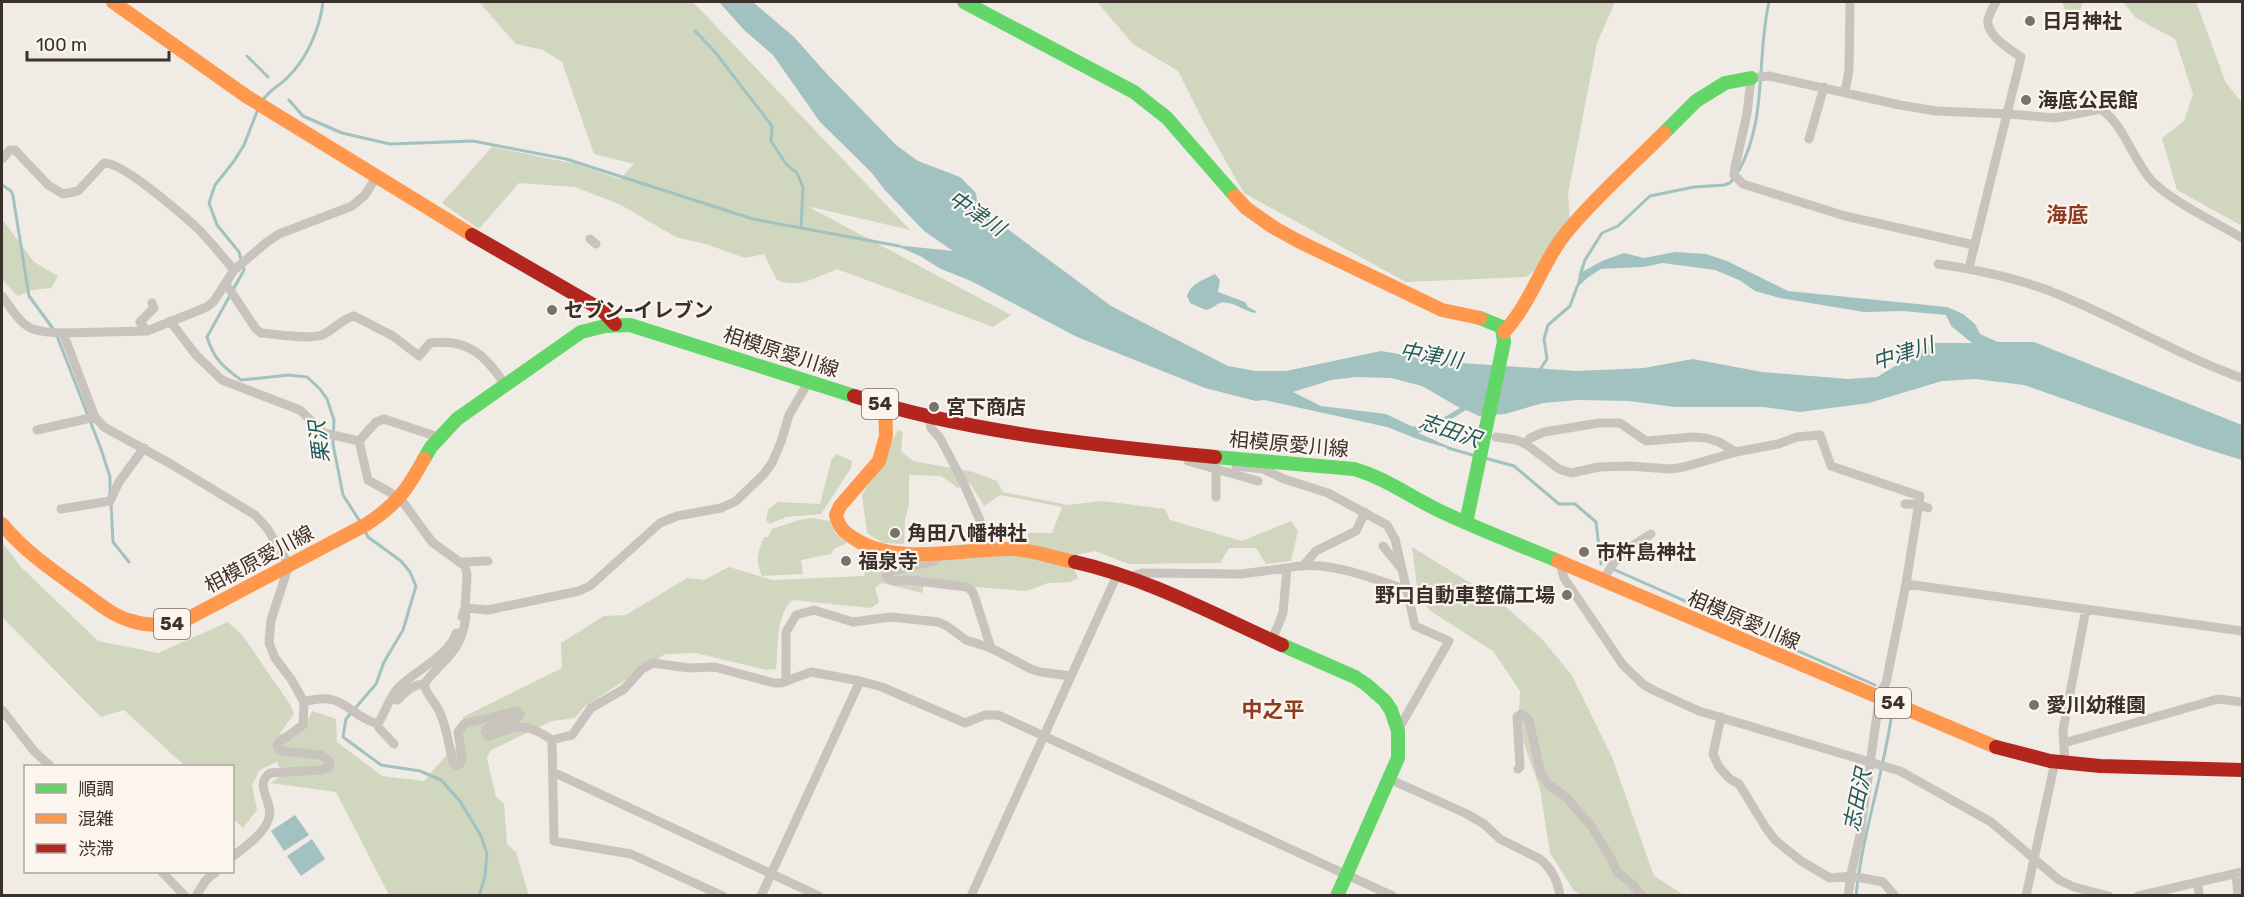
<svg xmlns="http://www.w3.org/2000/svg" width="2244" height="897" font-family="Rubik,'Noto Sans JP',sans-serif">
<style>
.green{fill:#d1d6bf}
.water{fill:#a1c2c1;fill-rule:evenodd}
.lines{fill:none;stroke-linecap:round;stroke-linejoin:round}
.stream{stroke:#a1c2c1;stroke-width:3}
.street{stroke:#c9c3be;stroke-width:9}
.fast{stroke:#63d668;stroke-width:14}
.slow{stroke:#ff974d;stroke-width:14}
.jam{stroke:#b3261e;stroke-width:14}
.poi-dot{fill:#7a716c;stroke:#fbf5ee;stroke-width:2}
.labels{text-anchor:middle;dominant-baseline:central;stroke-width:4.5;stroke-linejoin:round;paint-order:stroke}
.shield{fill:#fbf5ee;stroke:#756b66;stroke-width:1.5}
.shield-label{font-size:18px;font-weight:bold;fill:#3b302b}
.poi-label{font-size:20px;font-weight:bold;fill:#3b302b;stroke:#fbf5ee;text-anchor:start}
.street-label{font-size:20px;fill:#3b302b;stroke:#fbf5ee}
.water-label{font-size:21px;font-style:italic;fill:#1f5a5e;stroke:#fbf5ee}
.neighbourhood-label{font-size:21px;font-weight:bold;fill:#8c3b22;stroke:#fbf5ee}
</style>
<rect width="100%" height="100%" fill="#f0ebe5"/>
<!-- green -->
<path class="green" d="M479 2H693L910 230 807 206 1011 315 993 327 837 269C818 277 798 289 777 280L764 254 745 258 709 245 676 237 621 205 575 187 519 183 479 229 442 203 492 147 576 164 620 179 634 164 594 154 562 62 543 50 516 44Z
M1097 2H1615L1597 43 1568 194C1569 206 1571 217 1567 229 1563 241 1538 270 1526 277L1406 282 1244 193 1204 123 1178 71 1133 44Z
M2062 2H2083L2073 29Z
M2123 2H2196L2226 83 2242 103V226L2177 190 2162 138 2184 121 2193 94 2175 39 2136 18Z
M2 219 34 262 58 276 51 288 32 290 18 296 2 280Z
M898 430 903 432 901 451 913 461 973 472 997 481 1003 492 1068 505 1103 501 1165 509 1170 520 1242 541 1291 521 1298 531 1291 561 1266 564 1256 548H1229L1220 563 1128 564 1096 551 1079 554 1075 571 1078 578 1070 582 1048 583 1027 591 923 583V593L881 583 875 588 879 602 871 608 793 600C776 611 778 650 776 669L766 670 696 653 665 654 584 707 575 718 552 721 491 750 487 758 496 797 504 803 507 844 516 852 529 896 389 895 336 792 270 783 283 775 277 762 260 770 252 785 257 810 243 828 233 819 232 766H185L124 710 101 717 2 617V542L22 568 98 641 158 653 228 622 243 636 291 706 294 714 280 733 288 740 306 723 312 711 336 719 337 742 382 776 424 781 444 758 457 747 463 717 562 668 561 643 604 616 626 615 687 578 704 580 729 567 772 580 864 576 867 564C918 557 970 551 1021 555L1029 533H1052L1062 507 1000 495 984 506 970 483 958 488 941 476 909 475V505L905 519 904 544 883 543 867 533 862 495Z
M836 454 852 461 851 468 821 514 786 517 770 524 766 520 768 510 778 502 820 504 831 461Z
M813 518 830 521 835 533 847 543 834 549 831 554 801 560 803 574 762 576C755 561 758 552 764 537H768L772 529 799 520Z
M1412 547 1498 600 1541 638 1571 674 1612 757 1654 876 1684 895 1583 896 1574 891 1550 853 1540 789 1518 727 1520 691 1493 651 1429 610 1417 587Z"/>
<!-- water -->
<path class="water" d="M719 2H753L794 37 827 74 896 145 918 161 960 177 976 193 978 207 1111 306 1228 366 1255 371H1286L1381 351 1447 362 1577 371 1644 368 1693 359 1762 372 1848 379 1877 377 1933 343H1972L1951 326 1946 315 1903 311 1864 312 1780 298 1755 291 1739 280 1715 270 1663 263 1643 267 1601 269 1587 278 1575 290 1580 273 1602 261 1624 253 1644 258 1675 252 1706 254 1727 261 1788 291 1947 307 1963 314 1975 324 1980 334 1998 342H2034L2242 425V460L2203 448 2024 385 1975 379 1942 381 1869 403 1800 412 1764 407H1675L1629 401 1578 400 1543 403 1505 414 1479 416 1466 410 1443 424 1418 433 1464 453 1420 440 1387 427 1264 400 1256 401 1205 388 1077 337 971 281 941 269 920 256 895 245 953 251 924 231 884 189 871 172 820 122 773 55 744 30ZM1356 377 1391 378 1422 386 1460 408 1436 422 1419 427 1411 426 1386 414 1321 406 1293 392 1331 380Z
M1215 274 1220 280 1218 292 1245 302 1248 307 1256 311V313C1244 312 1233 300 1220 303 1215 305 1212 309 1206 310L1190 303 1187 296C1192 282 1204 280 1215 274Z
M295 815 309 835 284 851 271 831Z
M312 839 325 859 301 876 287 856Z"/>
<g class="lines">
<!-- stream -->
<path class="stream" d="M695 31 715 52 772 126 771 141 786 164 797 173 803 187 801 228
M247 56 268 77
M263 100C269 90 279 86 287 78 307 59 320 28 323 2
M289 100 303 116 342 133 390 144 473 141 566 159 753 219 899 246
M258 109 244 145 234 161 215 185 209 203 217 225 239 252 244 270 207 337C214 359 222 366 241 380L289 375 307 377 320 389 327 399 334 420 333 444 343 495 361 523
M1738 172C1768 120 1756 58 1769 2
M2 185 11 191 13 196 29 296 54 330
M1580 275 1585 260 1602 233 1618 226 1650 196 1694 187 1724 185 1730 183 1734 178
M57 336 101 449 110 477V494
M1539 371 1547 359 1544 339 1548 325 1570 306 1577 287
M1448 448 1476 456
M1485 458 1514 466 1559 504H1575L1596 522 1601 564
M111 503 113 542 129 562
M365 531 368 537 401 561 410 572 416 586 403 630 384 662 376 684 346 719 343 737 381 765 420 771 441 780 460 801 481 836 487 854 485 876 479 896
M1615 570 1875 685
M1856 896C1862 833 1884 774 1892 712"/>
<!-- street -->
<path class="street" d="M1845 92 1849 70 1850 2
M1809 139 1824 87
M2 159 10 150H15L48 185 63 194 78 191 104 163C122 162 178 211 194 225 209 239 221 255 234 270
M377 176 365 195 352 206 279 234 267 242 234 270 214 301 207 307 147 331 63 333 95 417 104 427 171 464 255 515 267 528 289 565 271 620 269 643 275 658 291 679 304 702C347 690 345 715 378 724
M590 239 596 244
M1974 245 1845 216 1743 184 1734 175 1735 167 1747 114 1751 78 1769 76 1900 105 1936 111 2009 114 2055 118 2101 109C2125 126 2132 159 2152 181 2171 201 2217 223 2242 238
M1938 264C1979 270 2023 279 2062 296 2123 321 2180 356 2242 378
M1969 268 2021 57C2011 50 1985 35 1988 19 1990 13 1993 7 1996 2
M226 284 256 329 261 333C277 334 306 340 322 335 334 330 341 319 354 316L393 336 419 356 430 343C467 338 486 355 505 385
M2 296C24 326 24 332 63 333
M170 321 196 355 222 380 300 410 324 433 359 441
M147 331 140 322 154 308 152 303
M929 417 931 428 940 438 963 482 986 534
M37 430 95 417
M438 437 384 419 376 422 359 441 368 480 400 498 432 542 465 566 467 575 465 608 462 617
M1496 437 1516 440 1526 444 1559 469 1571 473 1599 467 1628 466 1671 469 1684 467 1736 452 1778 444 1797 437 1820 435 1831 466 1920 496 1906 584
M1526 444 1530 438 1544 432 1599 423H1620L1646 441 1694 437 1706 438 1719 442 1736 452
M1188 461 1258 481
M1236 463V466L1263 469 1284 479 1328 493 1387 525 1395 539 1415 626 1449 641 1398 730
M1216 468V497
M1905 504H1918L1928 508
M61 509 110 501 119 482 144 448
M1383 546 1400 567
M937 552 938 557 934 561 887 572 886 576 893 581 909 580 967 587 972 591 975 598 991 648
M461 562 488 561
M1560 564 1564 578 1623 665 1644 685 1655 691 1699 711 1900 771 1991 822 2059 880 2074 887 2109 896
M1303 566 1316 551 1356 531 1365 512
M1128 577 1142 573 1241 574 1287 568
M1603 582C1614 556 1628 548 1651 534
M465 608 488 610 579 591 590 586 660 523 677 516 721 508 736 501 764 474 772 463 781 442 789 415 809 381
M463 614 466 616C462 652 444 658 424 684 426 695 436 702 440 713 447 728 449 747 453 763L456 765 460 764 462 758 458 732 464 724 517 711 520 714 518 717 488 728 485 732 489 736C517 725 526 722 552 740L554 841 631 854 723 896
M1272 640 1283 613 1287 568C1324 559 1370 577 1406 590
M786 681V632L796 615 814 610 853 622 891 617 938 622 947 626 966 640 991 648 1031 669 1040 672 1071 676
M392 699 397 700C405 693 413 684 424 684
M2 710 34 751 50 766
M1721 717 1713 754 1719 767 1730 779 1739 784 1766 828 1775 840 1801 861 1830 878 1852 876 1883 882 1895 896
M552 740 572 735 591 708 624 689 642 669 653 663 689 668 715 667 774 683H781L811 672 860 681
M2064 743 2218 699 2242 702
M394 744 379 728 378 724C385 712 390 696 399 687 415 671 451 654 456 633
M2065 763 2063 730 2086 609
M1518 769 1520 767 1517 717 1521 714 1526 717 1529 721 1541 774 1548 784 1566 797 1591 826 1612 860 1617 872 1631 883 1642 896
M553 772 819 896
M1389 779 1465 813 1484 824 1500 839 1540 859C1551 868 1558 882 1560 896
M232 857C245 847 264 834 269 818 274 802 253 785 270 773L321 770 329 767 330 762 321 755 281 751 277 747 278 743 303 725 304 702
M162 872 185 896
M2236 874 2238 896
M2198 883 2199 896
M196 896 206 880 216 872
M761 896 860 681 882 687 965 723 985 715H998L1393 896
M971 896 1118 573
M1848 896 1851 874 1860 835 1880 693 1886 683 1906 584 2242 631
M2026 896 2055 762
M2138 896 2242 872"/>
<!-- fast -->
<path class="fast" d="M964 2 1134 92 1167 118 1235 196
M1664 133 1696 101 1725 83 1751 78
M1215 457 1354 469C1386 478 1412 498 1442 512 1480 530 1520 545 1558 561
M424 459 431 447 457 419 581 332 605 326 630 325 854 396
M1466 523 1504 342 1502 327 1480 318
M1282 645 1355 677 1367 685 1385 701 1391 710 1398 731V758L1337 896"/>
<!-- slow -->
<path class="slow" d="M113 2 246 96 472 235
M1235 196 1246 208 1273 227 1298 241 1442 310 1480 318
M1504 332C1532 302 1543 259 1570 228 1599 194 1633 164 1664 133
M885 406 886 436 879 461 840 506 836 515C839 528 844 532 855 539 898 567 963 548 1012 549 1032 550 1055 558 1075 562
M2 524C24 551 52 570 80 590 97 602 112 616 132 621 150 627 169 625 187 619L367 524C397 504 407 490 424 459
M1558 561 1996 747"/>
<!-- jam -->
<path class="jam" d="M472 235 602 310 615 324
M854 396C970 433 1094 445 1215 457
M1075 562C1147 578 1215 615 1282 645
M1996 747 2050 761 2100 766 2242 770"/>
</g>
<!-- markers -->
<g class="poi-dot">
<circle cx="2030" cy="21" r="6"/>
<circle cx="2026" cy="100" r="6"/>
<circle cx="552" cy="310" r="6"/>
<circle cx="934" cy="407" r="6"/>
<circle cx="895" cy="533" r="6"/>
<circle cx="1584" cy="552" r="6"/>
<circle cx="846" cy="561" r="6"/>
<circle cx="1567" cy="595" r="6"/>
<circle cx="2034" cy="705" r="6"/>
</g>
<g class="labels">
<!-- shield labels -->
<g class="shield">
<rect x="862" y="389" width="36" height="30" rx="4.5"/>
<rect x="154" y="609" width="36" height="30" rx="4.5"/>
<rect x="1875" y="688" width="36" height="30" rx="4.5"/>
</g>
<g class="shield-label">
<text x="880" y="404">54</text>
<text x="172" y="624">54</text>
<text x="1893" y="703">54</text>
</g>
<!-- poi labels -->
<g class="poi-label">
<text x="2042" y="21">日月神社</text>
<text x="2038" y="100">海底公民館</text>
<text x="564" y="310">セブン-イレブン</text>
<text x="946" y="407">宮下商店</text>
<text x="907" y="533">角田八幡神社</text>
<text x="1596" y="552">市杵島神社</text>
<text x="858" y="561">福泉寺</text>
<text x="1555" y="595" text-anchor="end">野口自動車整備工場</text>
<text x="2046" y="705">愛川幼稚園</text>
</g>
<!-- street labels -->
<g class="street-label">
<text transform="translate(781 352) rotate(18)">相模原愛川線</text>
<text transform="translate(1289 444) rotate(5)">相模原愛川線</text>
<text transform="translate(259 559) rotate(-28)">相模原愛川線</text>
<text transform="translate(1744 620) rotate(23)">相模原愛川線</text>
</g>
<!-- water labels -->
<g class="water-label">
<text transform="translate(977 213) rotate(34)">中津川</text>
<text transform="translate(1903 353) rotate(-17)">中津川</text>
<text transform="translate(1431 355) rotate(10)">中津川</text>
<text transform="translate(1450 430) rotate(19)">志田沢</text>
<text transform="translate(319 442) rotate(-97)">栗沢</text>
<text transform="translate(1857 800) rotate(-78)">志田沢</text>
</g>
<!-- neighbourhood labels -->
<g class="neighbourhood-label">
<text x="2067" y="214">海底</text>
<text x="1273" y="709">中之平</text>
</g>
</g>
<!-- border -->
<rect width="2244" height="897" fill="none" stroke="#3b302b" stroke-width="6"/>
<!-- legend -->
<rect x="24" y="765" width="210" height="108" fill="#fbf5ee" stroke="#aea6a0" stroke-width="1.5"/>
<rect x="36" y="784" width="30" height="9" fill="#63d668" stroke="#aea6a0" stroke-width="1.5"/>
<text x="78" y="795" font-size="18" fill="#3b302b">順調</text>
<rect x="36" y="814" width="30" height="9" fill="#ff974d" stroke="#aea6a0" stroke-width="1.5"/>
<text x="78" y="825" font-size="18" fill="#3b302b">混雑</text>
<rect x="36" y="844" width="30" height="9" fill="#b3261e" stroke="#aea6a0" stroke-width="1.5"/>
<text x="78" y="855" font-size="18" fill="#3b302b">渋滞</text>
<!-- scale -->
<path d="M27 51v9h142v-9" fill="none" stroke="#3b302b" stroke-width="3"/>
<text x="36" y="51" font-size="18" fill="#3b302b" stroke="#fbf5ee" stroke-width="4.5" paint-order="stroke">100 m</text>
</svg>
